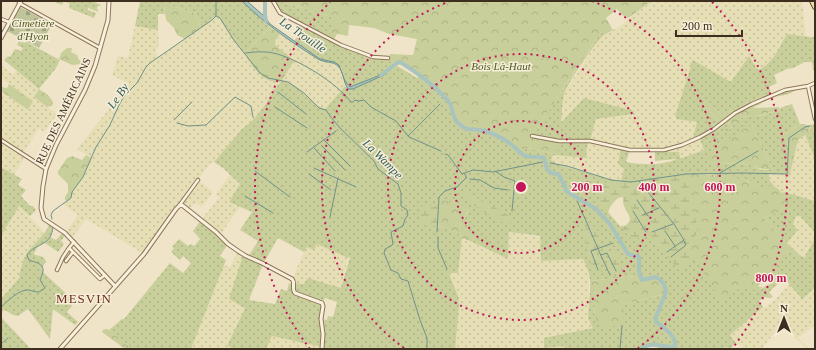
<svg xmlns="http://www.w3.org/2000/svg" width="816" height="350" font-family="'Times New Roman',serif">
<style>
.farmland{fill:url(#farmland-dots)}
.grass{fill:url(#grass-dots);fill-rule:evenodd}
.forest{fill:url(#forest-crowns)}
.wetland{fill:url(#wetland-marsh)}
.cemetery{fill:url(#cemetery-stones)}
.water{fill:#a9c4bc;stroke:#6f938a}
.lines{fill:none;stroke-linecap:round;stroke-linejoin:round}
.stream{stroke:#6f938a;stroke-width:1}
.river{stroke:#a9c4bc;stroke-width:4}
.minor-casing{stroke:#8d765c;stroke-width:4.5}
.tertiary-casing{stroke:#8d765c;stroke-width:5}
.primary-casing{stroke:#5b4430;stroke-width:6}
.minor{stroke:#faf1dc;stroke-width:2.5}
.tertiary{stroke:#faf1dc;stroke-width:3}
.primary{stroke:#f3d9a0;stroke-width:4}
.ring{fill:none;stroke:#c2185b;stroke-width:2;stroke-dasharray:2 4}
.labels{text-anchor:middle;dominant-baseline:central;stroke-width:3;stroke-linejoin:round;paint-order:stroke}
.park-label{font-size:11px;font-style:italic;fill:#4d5a26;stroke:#f7eed8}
.street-label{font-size:11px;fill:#3d2e20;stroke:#f7eed8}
.water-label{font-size:12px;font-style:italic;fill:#2f5d5a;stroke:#f7eed8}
.quarter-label{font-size:13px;letter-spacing:1px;fill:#6b2e1e;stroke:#f7eed8}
.centre{fill:#c2185b;stroke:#f7eed8;stroke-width:2}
.ring-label{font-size:12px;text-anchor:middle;font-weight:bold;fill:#c2185b;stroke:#f7eed8;stroke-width:3;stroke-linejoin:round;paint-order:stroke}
</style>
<defs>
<pattern id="farmland-dots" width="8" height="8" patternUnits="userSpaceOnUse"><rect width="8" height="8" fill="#e6deb5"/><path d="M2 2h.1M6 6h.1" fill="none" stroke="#c6bf9b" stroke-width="1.8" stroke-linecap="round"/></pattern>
<pattern id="grass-dots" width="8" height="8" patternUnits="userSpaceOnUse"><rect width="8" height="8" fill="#c9cf9b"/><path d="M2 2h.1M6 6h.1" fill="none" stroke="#aeb285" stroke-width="1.8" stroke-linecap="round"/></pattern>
<pattern id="forest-crowns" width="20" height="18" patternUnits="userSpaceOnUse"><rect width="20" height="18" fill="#c9cf9b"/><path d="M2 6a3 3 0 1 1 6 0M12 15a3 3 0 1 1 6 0" fill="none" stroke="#aeb285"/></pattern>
<pattern id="wetland-marsh" width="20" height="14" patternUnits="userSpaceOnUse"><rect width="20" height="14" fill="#c9cf9b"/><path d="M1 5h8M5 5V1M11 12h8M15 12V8" fill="none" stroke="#aeb285"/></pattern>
<pattern id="cemetery-stones" width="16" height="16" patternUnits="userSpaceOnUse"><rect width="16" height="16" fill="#bfc49a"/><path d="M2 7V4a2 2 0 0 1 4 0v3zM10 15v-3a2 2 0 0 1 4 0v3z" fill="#9ca07d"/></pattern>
</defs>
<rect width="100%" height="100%" fill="#f0e4c8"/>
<!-- farmland -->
<path class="farmland" d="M652 1H802L806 37 787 34 771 61 766 66 758 70 749 56 731 83 693 60 690 64 691 66 677 112 673 118 676 119 697 122 692 138 700 137 704 150 680 159 668 152 669 149 640 150 621 147 624 169 621 181 611 180 556 164 551 159 554 155 587 157 586 155 588 141H590L596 119 561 124 564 94 566 90 599 39 604 35 622 25 628 18Z
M216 16 220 18 233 39 245 53 246 56 259 73 268 80 281 82 275 89 265 105 255 118 241 130 214 162 208 166 198 180 213 192 202 207 196 203 188 209 180 206 144 254 86 219 71 239 65 233 78 215 63 204 71 199 72 192 83 177 85 171 90 162 91 158 77 149 129 84 112 75 118 56 128 58 135 26 158 30 159 44 156 50 158 57 201 28Z
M280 34 312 55 339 67 345 86 325 109 319 108 304 93 288 82 282 81 275 45Z
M1 65 13 75 17 70 39 89 34 97 57 114 44 132 39 128 23 153 26 156 14 175 1 167V91L28 110 33 101 1 78Z
M805 134 815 160V201L785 192 781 193 769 179V174H787L789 178 798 140Z
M230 174 240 185 229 202 240 207 220 235 201 220 220 197 216 195Z
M19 205 44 232 25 255 19 274 20 277 1 299V236Z
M800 216 815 233V238L804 258 787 243 798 231 793 225V221L795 217Z
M509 232 540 237 542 261 583 259 589 273V312L593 328 564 346V349H426L455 344 459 307 455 286 449 273H458L462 238 508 259Z
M317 244 348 258 341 289 330 285 294 283 292 279 304 252 307 247Z
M238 251 243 255 245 308 227 346 234 349H191L224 265 230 267Z
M789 284 801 299 815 288V325L798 338 810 349H808L780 325 762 349H744L736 343 730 335 763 307 765 308 775 300Z
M272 336 322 347V349H266Z"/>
<!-- grass -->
<path class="grass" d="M53 1H92L101 5 100 6H98L97 8 98 12 101 13 88 8V10L96 13 94 18 69 8 70 4 64 1 62 5Z
M140 1H242L270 27 245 53 233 39 220 18 216 16 201 28 196 14 169 5 164 6 165 14H158V30L135 26Z
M275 1H280L331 17 335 19 329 37 284 13 279 9Z
M304 27 368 56 388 59 392 63H394L396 65 417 78 419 76 437 89 450 104 452 114 471 130C489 130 505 138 519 150L527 148 555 154 532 136C556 101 577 66 601 32L604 35C596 41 566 85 564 95 562 104 562 114 561 123L584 98 634 111 633 114 596 119 590 141H588L586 155 588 158 554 155 551 159 556 164 615 181H621L624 169 618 164 621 147 630 150 626 162C644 165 660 166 677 159L655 161V150L670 149 668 152H679L680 158H682L704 150 700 139 718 130 728 122 730 124 710 145 728 131 740 118 744 117 746 116C758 118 769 113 780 110V108L792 104 800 124 783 135 786 142H788C787 153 785 163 787 174H769V179L775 187 758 188 749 181 709 174H687L658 179 688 246 696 259 746 285 751 290H759L770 284V282H773L776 280 770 267 788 251 798 256 799 254 804 258 815 238V288L801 300V298L784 278 769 292 773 297 769 298 765 297 759 301 763 307 730 335 736 343 730 349H728L727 347 723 349 689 348 658 349 657 344C651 344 647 345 641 349H564V346L544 348V338L593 328 588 318 590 290H594V314L624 304 665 294 660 279 656 277 642 280 635 276 590 281 589 273 583 259 541 261 540 236 509 232 508 259 472 242 474 239 460 226 468 212 439 199 437 225 460 234 462 238 458 273H449L458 296 459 307 455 349H322V347L272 336 266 349H234L227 346 245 308 229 299 243 255 248 257 258 241 240 230 252 212 229 202 240 184 223 168 214 162 241 130 255 118 265 105 275 89 282 81C300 83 309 104 325 109L345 86 348 89H353L386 73 385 71 378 76 352 87C342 85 346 73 340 67 335 61 329 63 323 60 315 58 301 46 294 41ZM752 125 773 169 762 170 751 165 738 163 712 164ZM623 196C623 199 623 203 624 206 627 214 635 219 625 226H620L608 212C610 205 616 198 623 196ZM278 238 304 252 307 247 314 250 317 244 348 258 350 257 341 288 308 278 304 284 294 283 293 290 291 291 293 284 289 283 287 291 281 289 275 304 249 300 263 264ZM325 298 337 302 333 317 328 316 327 320 321 319 322 303Z
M787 34 810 37H815V70H813L812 62H805L793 68 787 69 774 75 777 83 769 87 771 93H769L723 115 709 104 706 107 719 121 701 135 700 137 692 141 697 122 676 119 675 116 691 66 690 64 693 60 731 82 749 56 758 70C773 64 779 47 787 34Z
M19 41 25 43 26 42 60 60 56 68 39 89 4 60 8 56 10 57 15 49 21 51 23 48 17 45Z
M815 124V160L805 134 808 136 811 127 810 125Z
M1 167 22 179 18 185 26 190 21 196 30 206H33L36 210 30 216 19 206 1 236Z
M785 192 815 201V233L800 216 795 217 793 225 798 230 787 243 764 218 790 206 781 193Z
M201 220 228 244 220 256 226 260 191 349H133L109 330 122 319H124L170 263 183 273 191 263 183 256 180 260 171 252 174 248 172 247 179 239 188 246 191 244 194 246 200 239 193 231Z
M50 223 53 228 50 237 56 240 63 232 66 234 61 241 64 244 58 252 45 243 39 245 34 253 35 255C40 256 45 256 46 262L42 267 43 272 73 300 71 304 72 306 67 312 78 322 75 325 53 309 50 339 28 309 18 316 13 315 5 310 1 312V299L20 277 19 275 24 258 28 251 46 231Z
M1 317 30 348 29 349H1Z"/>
<!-- forest -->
<path class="forest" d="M280 1H652L628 18 622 15 617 9 606 18 613 30 604 35 601 32C577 66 556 101 533 135L565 141 555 154 527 148 519 150 513 145 494 134 483 130H471L463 127 456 121 452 114 450 104 436 89 400 62 392 63 388 59 390 54 413 55 417 39 389 34 374 28 349 25 348 36 337 34 334 40 329 37 334 19 331 17Z
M169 5 196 14 201 28 185 39 177 35 174 28 166 20 164 6Z
M270 27 280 34 276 40 275 45 291 58 294 61 281 82C277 82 272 82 268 80 259 76 248 62 245 53Z
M67 48H72L71 52 77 55 79 60 82 62V64L72 65 59 59 61 53Z
M9 84 33 101 28 110 1 91V87L7 88Z
M39 89 49 96 53 102 52 106 47 107 34 97Z
M796 89C792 95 782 95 775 97 768 99 760 104 753 108L779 107 780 110 753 117 746 116 744 117 740 118 728 131 711 146 710 145 730 124 729 122H728L718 130 700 139 701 135 719 121 706 107 703 106V103L709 100 710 102 709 104 723 115 769 93H771L772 95 785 90Z
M800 124H805L806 125H810L811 127 809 130 811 134 808 136 805 135 798 140 789 178C782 171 787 152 788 142L783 141 781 139 783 135Z
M752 125 773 169C760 171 752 164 739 163 729 162 717 167 708 162L711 153 738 132Z
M86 155 91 158 90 162 85 171 83 177 74 189 71 198 68 201 65 200V197L68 192V184L58 174V171L67 158 72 156 82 160Z
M687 174C704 174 748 175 759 188 763 188 768 186 772 186 780 187 787 201 791 206L764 218 787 243 799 254 798 256 795 257 788 251 771 267 778 272 776 280 773 282 764 280 758 286 759 287H763L759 290H750L746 285 720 300 688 246 658 178Z
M439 199 466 207 468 211 460 226 472 232 474 239 472 242 462 238 460 234 437 225Z
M635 276 640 277 642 280 655 277 660 279 666 288 665 294 624 304 622 325C617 325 611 327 606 327 590 324 595 302 594 290H590V281Z
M106 329 109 330 133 349H125L102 332 103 330Z"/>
<!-- wetland -->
<path class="wetland" d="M684 174 697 199 689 203 695 217 698 232 688 246 696 259 678 270 650 234 632 240 620 226H625C635 218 628 215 625 207 623 204 624 200 623 197 616 197 610 205 608 212L602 210 596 204 608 179 631 182Z
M465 193 470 194 510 216 512 218 511 222 506 224C495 218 467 206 465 193Z
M424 204 431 206H438L437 225 430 227 423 226 420 223 421 207Z
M589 225 596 227 600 234 601 241 595 243C597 247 596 250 597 254 597 261 602 267 602 274H596C590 265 582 238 586 228Z
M611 251C623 257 621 267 619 278H616L609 267 605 253Z"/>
<!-- cemetery -->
<path class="cemetery" d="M20 7 52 24 39 48 7 31Z"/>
<!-- water -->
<path class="water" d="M242 1H247L264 16 270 24 320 59 334 62 339 65 345 81 350 87 378 76 385 71 386 72 384 75 353 89H348C343 82 344 72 338 66 333 61 324 63 318 59 291 42 265 24 242 1Z"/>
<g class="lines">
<!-- stream -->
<path class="stream" d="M216 16 220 18 233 39 260 73 268 78 288 82 304 93 319 108 326 110 330 116 340 128 374 161 378 169 398 184 401 193V206L407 210 408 215 405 219 403 226 391 232 393 244 391 246 385 249 384 253 391 270 398 273 401 279 408 281 420 320 427 338V347L426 349
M245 53C254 52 264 51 273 53 297 58 337 83 351 102H353L355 100 359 101 364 100 371 107 396 121 409 137 441 151
M278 92 306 114
M275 107 307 128
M174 120 192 102
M177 123 188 126 206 125 235 97 251 106 253 117
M408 136 440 104
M324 140 350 166
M322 146 345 170
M314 148 335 171
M307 152 336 131
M445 154 448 155 462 174 473 170
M550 163 567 166 611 180 631 182 686 174 742 173 786 174
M314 168 356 187
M474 170 493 172 543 162
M255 171 290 197
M495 171 504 177 515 181 514 189
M720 173 758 151
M309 174 331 190
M787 174 789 138 805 127 810 126
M470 179 480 180 494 188 508 190
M639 181 674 224 684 240 667 252
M245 196 273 213
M637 200 648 216
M577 201C589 226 598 251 610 275
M512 211 514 190
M633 211 646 232
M643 215 659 208
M330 217 338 178
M52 219 51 215 53 211 71 198 72 192 83 177 96 147 110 125 119 105 125 95 137 83 146 67 150 63 212 20 216 16V1
M665 231 675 246
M437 232 439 197 445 191 457 187 466 178V176L464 173
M652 232 673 224
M438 237V248L447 269
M601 255 607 253 616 271
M671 257 686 245 684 241
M598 270 591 251 613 243
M759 279C764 274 767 271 772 278
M1 307C8 301 19 289 29 290 33 291 35 292 39 292L45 288 40 280C41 277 43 274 43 271 44 263 34 262 29 260L27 255C36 242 52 247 53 226
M1 344 8 338
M11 348 12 349
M620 348 622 326"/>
<!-- river -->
<path class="river" d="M265 1V15L266 21
M381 75 397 63 400 62C415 71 438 88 449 102 453 108 452 116 457 122 469 134 473 127 485 131 495 134 504 139 512 145 516 148 521 155 526 156 531 158 538 156 544 158L547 169 551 173 558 174 565 186 566 191 596 209 610 224 628 254 639 257V272L642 280 656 277C661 280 666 285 666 292L656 317V322C664 328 677 336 675 347 662 348 653 340 641 349"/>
<!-- minor casing -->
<g class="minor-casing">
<path id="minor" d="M273 1 280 13 341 45 373 57 388 58
M19 3 100 48
M1 19 9 22
M808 86 815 119
M532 136 559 141H590L630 150H664L682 145 700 137 714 129 735 113 752 104 785 90 808 86 815 83
M1 140 46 169
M179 206 198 180
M74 242 69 248 100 279 105 275
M66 261 73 252
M57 270 63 257 69 248"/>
</g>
<!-- tertiary casing -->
<g class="tertiary-casing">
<path id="tertiary" d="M109 1 108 20 95 66 85 90 56 145 46 169 43 186 41 208 44 219 65 233 115 286
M1 38 21 1
M60 349 144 254 176 209 179 206 182 205 216 232 228 244 238 251 246 256 262 263 292 279C296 283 291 289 295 293L322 303 323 306 321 319 323 334 322 349"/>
</g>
<!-- primary casing -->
<g class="primary-casing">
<path id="primary" d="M812 1 815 7"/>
</g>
<!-- minor -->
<use href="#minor" class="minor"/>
<!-- tertiary -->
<use href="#tertiary" class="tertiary"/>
<!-- primary -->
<use href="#primary" class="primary"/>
</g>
<!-- distance rings -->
<g class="ring">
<circle cx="521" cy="187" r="66"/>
<circle cx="521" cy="187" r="133"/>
<path d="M404 348A199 199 0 0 1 450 1M592 1A199 199 0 0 1 638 348"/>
<path d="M310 349A266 266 0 0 1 330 2M712 2A266 266 0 0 1 732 349"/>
</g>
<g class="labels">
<!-- park labels -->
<g class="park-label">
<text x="33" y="23">Cimetière<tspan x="33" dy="13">d'Hyon</tspan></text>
<text x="501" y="66">Bois Là-Haut</text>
</g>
<!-- street labels -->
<g class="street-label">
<text transform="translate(63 111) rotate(-65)">RUE DES AMÉRICAINS</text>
</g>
<!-- water labels -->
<g class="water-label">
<text transform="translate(303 35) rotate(34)">La Trouille</text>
<text transform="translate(118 96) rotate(-55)">Le By</text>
<text transform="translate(383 159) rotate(45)">La Wampe</text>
</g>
<!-- quarter labels -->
<g class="quarter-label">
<text x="84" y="298">MESVIN</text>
</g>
</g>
<circle cx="521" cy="187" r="6" class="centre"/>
<g class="ring-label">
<text x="587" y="191">200 m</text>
<text x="654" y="191">400 m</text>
<text x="720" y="191">600 m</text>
<text x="771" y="282">800 m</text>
</g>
<!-- border -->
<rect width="816" height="350" fill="none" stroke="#3d2e20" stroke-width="4"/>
<!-- north arrow -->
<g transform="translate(784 318)" stroke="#f7eed8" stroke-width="3" paint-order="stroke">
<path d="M0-3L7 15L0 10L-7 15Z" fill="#3d2e20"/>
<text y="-6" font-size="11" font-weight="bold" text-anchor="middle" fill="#3d2e20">N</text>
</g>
<!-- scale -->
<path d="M676 30v6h66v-6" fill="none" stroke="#3d2e20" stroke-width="2"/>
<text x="682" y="30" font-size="12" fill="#3d2e20" stroke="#f7eed8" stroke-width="3" paint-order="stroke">200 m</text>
</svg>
